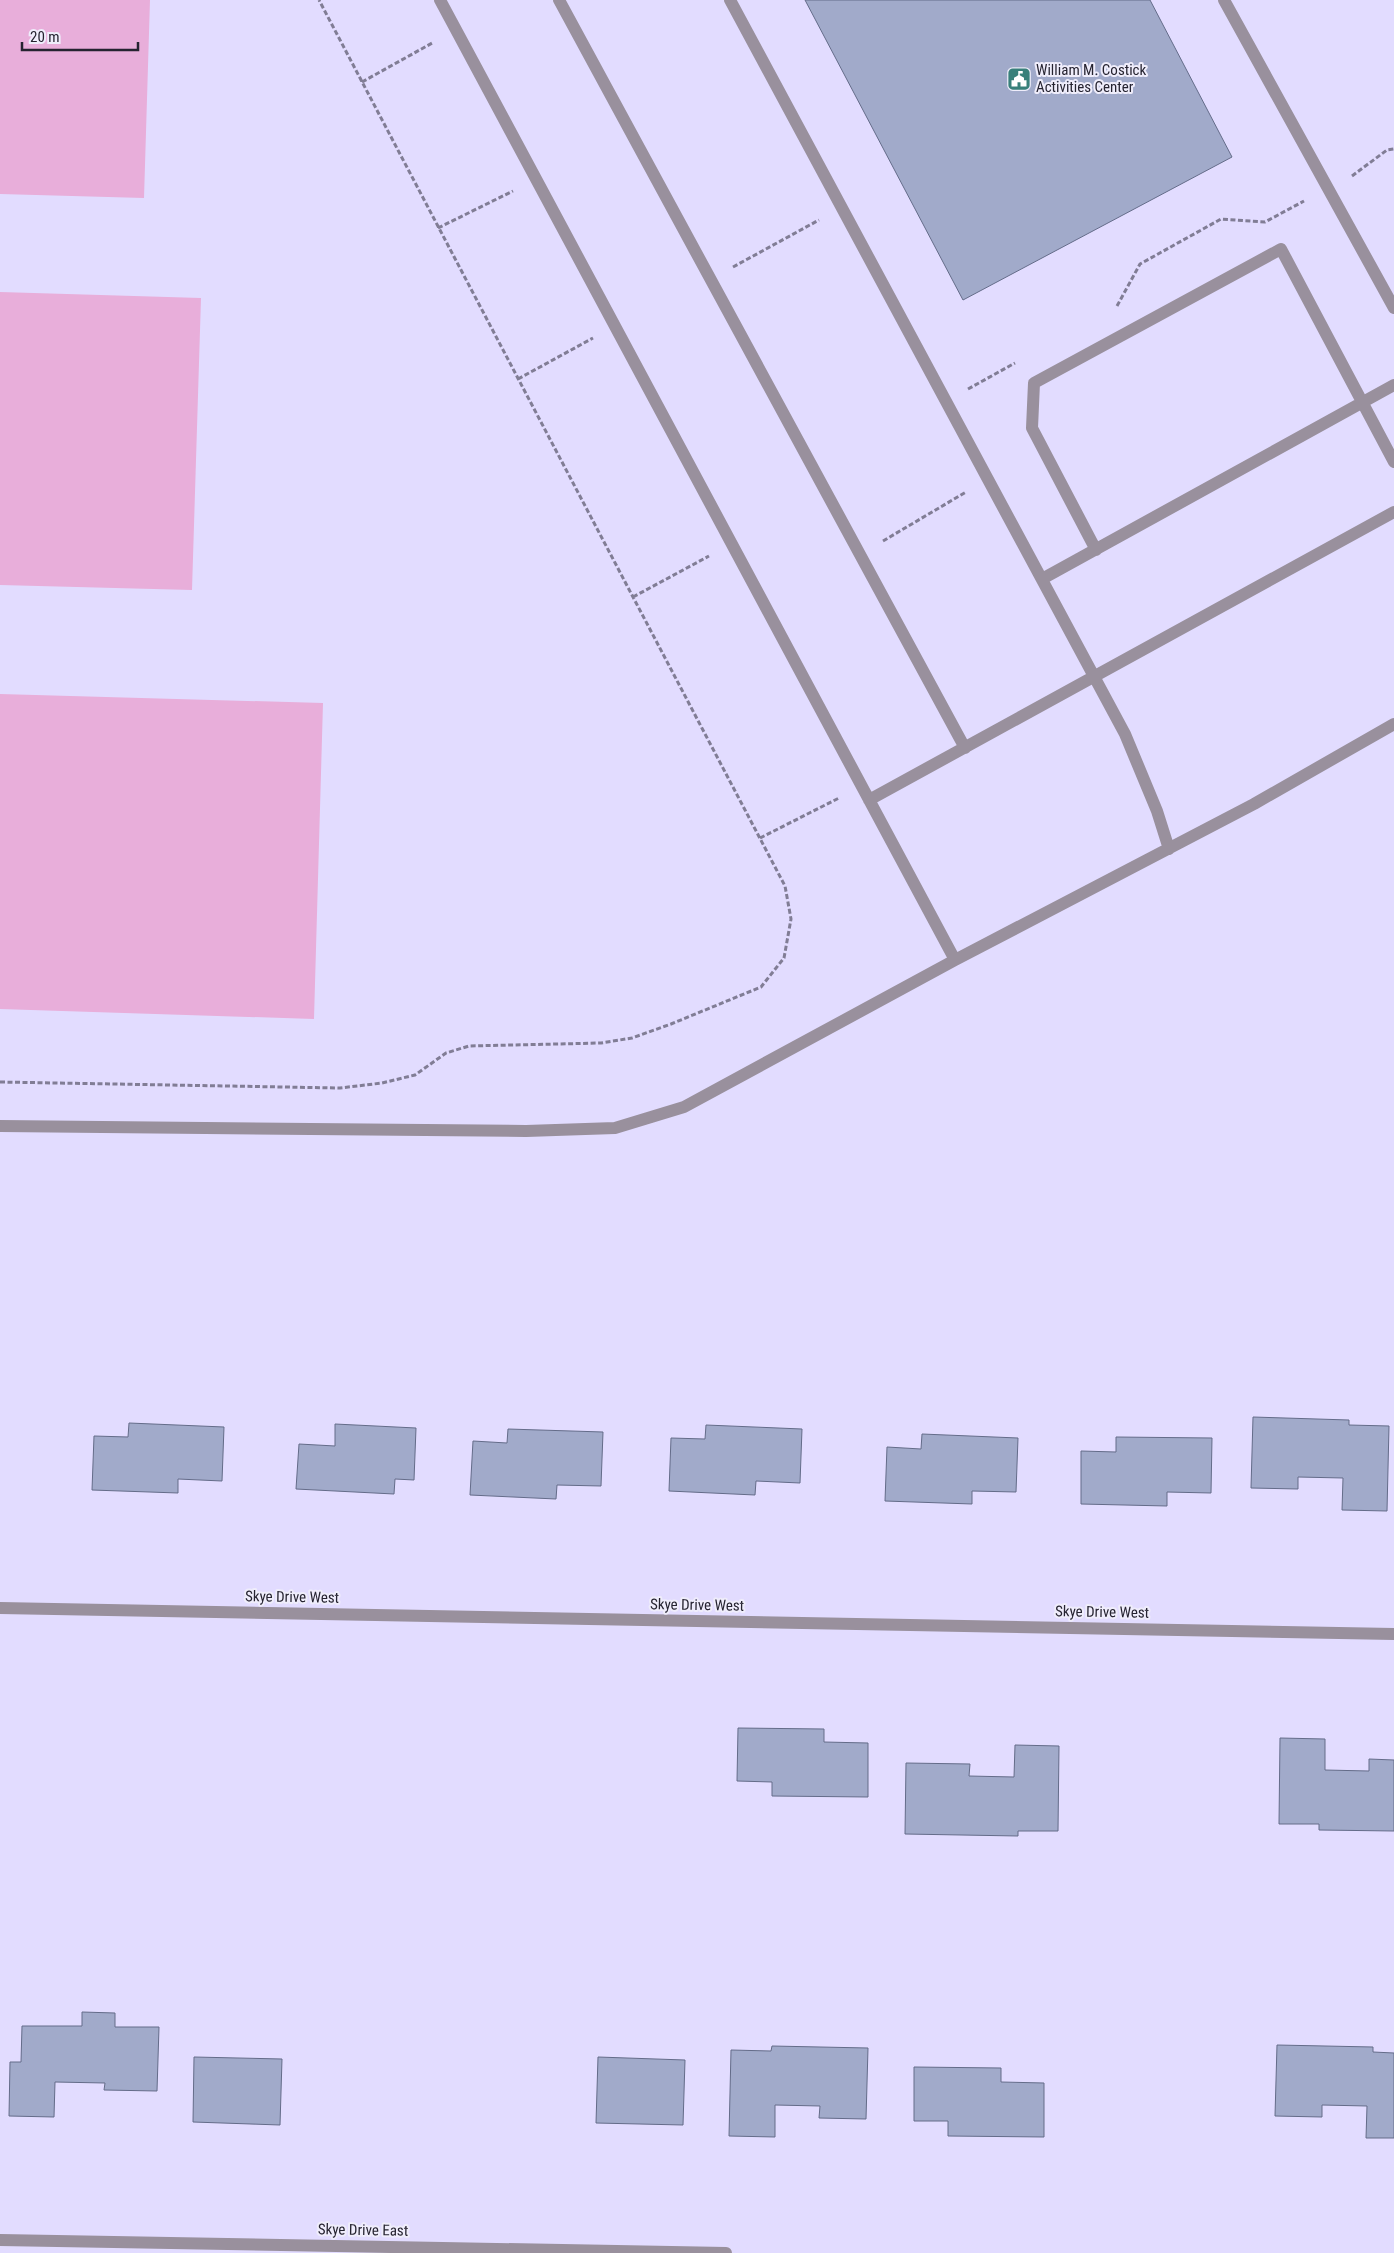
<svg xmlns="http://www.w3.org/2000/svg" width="1394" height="2253" font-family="'Roboto Condensed',sans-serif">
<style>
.green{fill:#e8aeda}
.building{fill:#a1aaca;stroke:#646c89}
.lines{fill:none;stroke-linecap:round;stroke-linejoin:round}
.path{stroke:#817d95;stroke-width:3;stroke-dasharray:5 2.5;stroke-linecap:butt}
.service{stroke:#99909d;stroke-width:12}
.minor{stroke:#99909d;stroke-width:12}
.labels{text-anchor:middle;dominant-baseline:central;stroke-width:4;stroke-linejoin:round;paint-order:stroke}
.poi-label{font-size:15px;fill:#252330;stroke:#efedfb;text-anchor:start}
.street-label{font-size:15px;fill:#252330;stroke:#efedfb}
</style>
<rect width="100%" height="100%" fill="#e2dcff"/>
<!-- green -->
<path class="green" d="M0 0H150L144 198 0 194Z
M0 292 201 298 192 590 0 585Z
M0 694 323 703 314 1019 0 1009Z"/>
<!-- building -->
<path class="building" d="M805 0H1150L1232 157 963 300Z
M1253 1417 1349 1420V1425L1389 1426 1387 1511 1342 1510 1343 1478 1298 1477V1489L1251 1488Z
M129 1423 224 1427 222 1481 178 1479V1493L92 1490 94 1436 128 1437Z
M335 1424 416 1428 414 1480 395 1479 394 1494 296 1489 299 1444 335 1446Z
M706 1425 802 1429 800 1483 756 1481 755 1495 669 1491 671 1438 705 1439Z
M508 1429 603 1432 601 1486 557 1485 556 1499 470 1495 473 1441 507 1443Z
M922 1434 1018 1438 1016 1492 972 1491V1504L885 1501 887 1447 921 1449Z
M1116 1437 1212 1438 1211 1493 1167 1492V1506L1081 1504V1451L1116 1452Z
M738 1728 824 1729V1742L868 1743V1797L772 1796V1782L737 1781Z
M1280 1738 1325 1739V1770L1369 1771V1759L1394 1760V1831L1319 1830V1824H1279Z
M1015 1745 1059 1746 1058 1831H1018V1836L905 1834 906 1763 970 1764 969 1776 1014 1777Z
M82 2012 115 2013V2027H159L157 2091 104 2090 105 2083 55 2082 54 2117 9 2116 10 2062H21L22 2026H82Z
M1277 2045 1373 2047V2052L1394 2053V2138H1366L1367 2106 1322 2105V2117L1275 2116Z
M772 2046 868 2048 866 2119 819 2118 820 2106 775 2105V2137L729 2136 731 2050 771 2051Z
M194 2057 282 2059 280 2125 193 2122Z
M598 2057 685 2060 683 2125 596 2123Z
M914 2067 1001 2068V2082L1044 2083V2137L948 2136V2121H914Z"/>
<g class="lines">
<!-- path -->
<path class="path" d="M362 82 434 42
M1352 176 1387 150 1394 149
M438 228 513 191
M733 267 819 220
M1117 306 1140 264 1221 219 1265 222 1304 201
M518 379 593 338
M968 389 1015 363
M883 541 966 492
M633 597 709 556
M760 838 839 798
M0 1082 340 1088 382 1083 415 1075 446 1053 469 1046 601 1043 632 1038 671 1024 761 987 784 958 791 919 785 886 319 0"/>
<!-- service -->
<path class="service" d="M440 0 955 960
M559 0 965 748
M730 0 1125 734 1157 811 1169 849
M1224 0 1394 308
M1096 550 1032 428 1034 383 1281 249 1394 462
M1042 579 1394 385
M869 800 1394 512
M0 1126 526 1131 615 1128 684 1107 955 960 1254 804 1394 724"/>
<!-- minor -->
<path class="minor" d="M0 1608 1394 1634
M0 2240 726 2253"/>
</g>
<!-- icons -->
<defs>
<g id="civic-square" transform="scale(1.25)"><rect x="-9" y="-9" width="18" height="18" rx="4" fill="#38807a" stroke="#efedfb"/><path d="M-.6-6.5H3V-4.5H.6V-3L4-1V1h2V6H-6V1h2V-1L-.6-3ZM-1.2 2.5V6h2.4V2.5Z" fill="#fff"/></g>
</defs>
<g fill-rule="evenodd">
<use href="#civic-square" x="1019" y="79"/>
</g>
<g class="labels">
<!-- poi labels -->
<g class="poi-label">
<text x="1036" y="70">William M. Costick<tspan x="1036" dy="17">Activities Center</tspan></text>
</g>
<!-- street labels -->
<g class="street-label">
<text transform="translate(292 1597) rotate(1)">Skye Drive West</text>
<text transform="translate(697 1605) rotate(1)">Skye Drive West</text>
<text transform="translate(1102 1612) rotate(1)">Skye Drive West</text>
<text transform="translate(363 2230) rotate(1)">Skye Drive East</text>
</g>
</g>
<!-- scale -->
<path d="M22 42v8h116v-8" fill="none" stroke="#252330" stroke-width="2.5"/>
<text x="30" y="42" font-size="15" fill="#252330" stroke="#efedfb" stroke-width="4" paint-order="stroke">20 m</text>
</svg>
